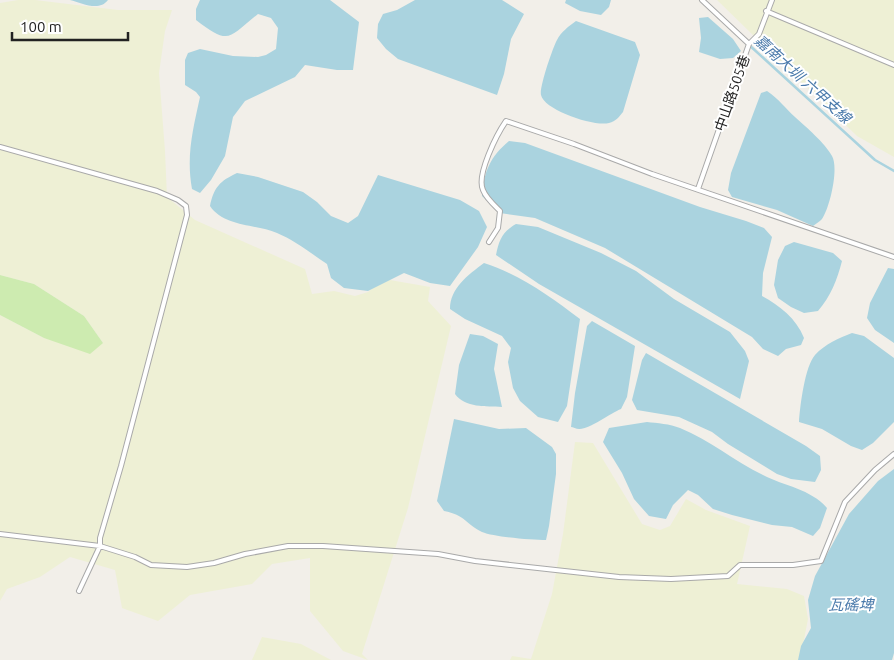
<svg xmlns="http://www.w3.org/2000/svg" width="894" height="660" font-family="Ubuntu,'Noto Sans TC',sans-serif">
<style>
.farmland{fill:#eef0d5}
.grass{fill:#cdebb0}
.water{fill:#aad3df}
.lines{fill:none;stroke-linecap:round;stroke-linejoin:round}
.stream{stroke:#aad3df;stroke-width:2.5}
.service-casing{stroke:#a9a9a9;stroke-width:6}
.service{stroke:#fff;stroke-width:4}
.labels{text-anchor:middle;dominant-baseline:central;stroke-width:4;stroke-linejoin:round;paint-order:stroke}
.street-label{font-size:14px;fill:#222;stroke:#fff}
.water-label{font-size:15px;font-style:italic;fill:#4a7aab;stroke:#fff}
</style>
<rect width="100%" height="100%" fill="#f2efe9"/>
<!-- farmland -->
<path class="farmland" d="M18 0H35L118 10H172L165 31 159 73 165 151 167 197 195 220 305 269 312 294 334 291 355 296 368 292 384 279 430 287 428 301 451 326 408 508 362 654 368 660 343 651 310 611V558L272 564 252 584 190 595 158 621 122 608 115 570 70 557 40 577 7 589 0 601V315L44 338 103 343 84 316 34 284 0 275V3Z
M717 0H894V157L857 136Z
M575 442 593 443 642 524 660 530 670 526 686 499 706 510 750 526 737 584 787 589 804 596 808 619 800 660H510L512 656 531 659 552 594 563 534Z
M262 637 301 644 331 660H252Z"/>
<!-- grass -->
<path class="grass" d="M0 275 34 284 84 316 103 343 90 354 44 338 0 315Z"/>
<!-- water -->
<path class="water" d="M70 0H108C99 12 82 3 70 0Z
M200 0H330L359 22 353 70H337L305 65 295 77 245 101 233 117 225 156 211 180 200 193 192 189C186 156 193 129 200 97L196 92 185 85V60L188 53 200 49 233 56 258 57 266 55 276 49 278 28 271 18 258 14C228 38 230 46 196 20V9Z
M415 0H502L524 14 511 39 504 74 497 95 398 59 386 49 377 38 378 24 383 14 397 10Z
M566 0H611L609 7 601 15 580 11 565 3Z
M708 17 733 39 741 51 733 58 720 59 699 52 701 38 699 18Z
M576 21 635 42 640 55 623 112C619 117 616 121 609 123 594 127 544 110 541 95 539 88 553 47 557 40 561 32 569 26 576 21Z
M767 91C780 100 784 107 795 117 806 127 825 143 832 156 839 168 830 207 822 219 820 221 816 224 813 226L777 210 732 197 728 190 731 173 761 93Z
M509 141 525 143 700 207 746 221 764 228 772 237 763 273 762 296C780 306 796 318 804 338L801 345 786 349 778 356 763 349 752 337 605 248 535 218 500 213 482 196C484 171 490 157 509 141Z
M237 173 258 177 303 192 317 202 331 216 348 223 358 216 378 175 460 200 479 211 487 227 478 247 450 286 430 283 404 273 368 291 344 288 331 278 327 264C312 254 294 240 277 233 256 224 224 227 210 206 214 187 220 181 237 173Z
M516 224 538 227 601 253 636 271 674 299 730 332 745 351 749 361 740 399 539 284 496 255C499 240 502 232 516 224Z
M794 242 833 253 842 261C837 280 831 296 818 311L804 313 791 307 778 298 774 285 778 260 785 246Z
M484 263C519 274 551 297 580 319L567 406 558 422 538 417 520 401 513 388 508 362 511 348 502 336 465 319 450 309C450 288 468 275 484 263Z
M888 268 894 269V343L875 330 867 318 870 303Z
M592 321 635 346 627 397 621 409C611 413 588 430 579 429 576 429 573 427 571 427L575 393 587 326Z
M852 333 864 336 894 358V422L873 443 862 450 851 446 822 429 799 422C800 406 805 366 815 355 825 344 839 338 852 333Z
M470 334 483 336 498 344 494 369 502 407C486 406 465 408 455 394L459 365Z
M646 353 806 446 820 456 821 470 815 482 791 479 777 474 728 444 712 432 679 417 637 410 632 400 642 360Z
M454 419 499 429 526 428 552 447 556 454V474L549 526 546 540C532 540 494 537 482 532 466 524 465 515 444 511L437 501Z
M647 422C657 423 670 424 680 428 710 440 734 461 763 475 784 486 811 489 827 508L820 528 813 536 792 527 772 525 732 515 713 509 698 495 688 490 673 505 666 519 649 516 634 499 622 473 603 442 609 428Z
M894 469V653L892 660H798L801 646 811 628 808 600 815 576 849 514 878 481Z"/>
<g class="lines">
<!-- stream -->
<path class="stream" d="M748 44 875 160 894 171"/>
<!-- service casing -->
<g class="service-casing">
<path id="service" d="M702 0 749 44
M766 11 894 65
M0 147 157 191 178 200 186 206 187 215 121 466 100 538V546L79 591
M698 189 749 44 759 34 772 0
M489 242 498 228 500 211C494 205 486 198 483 190 476 175 497 134 506 121L574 144 652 174 894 257
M0 534 100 546 135 557 151 565 187 567 214 563 245 554 288 546H323L438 554 475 561 619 577 671 579 728 576 740 565H793L821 561 845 502 875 470 894 454"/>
</g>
<!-- service -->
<use href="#service" class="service"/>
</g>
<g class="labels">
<!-- street labels -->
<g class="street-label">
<text transform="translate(732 93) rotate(-71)">中山路505巷</text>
</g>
<!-- water labels -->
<g class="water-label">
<text transform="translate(803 79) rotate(42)">嘉南大圳 六甲支線</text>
<text x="851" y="604">瓦磘埤</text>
</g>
</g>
<!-- scale -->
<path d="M12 32v8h116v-8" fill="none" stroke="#222222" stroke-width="2.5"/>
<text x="20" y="32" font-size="15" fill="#222222" stroke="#ffffff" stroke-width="4" paint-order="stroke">100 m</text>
</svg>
